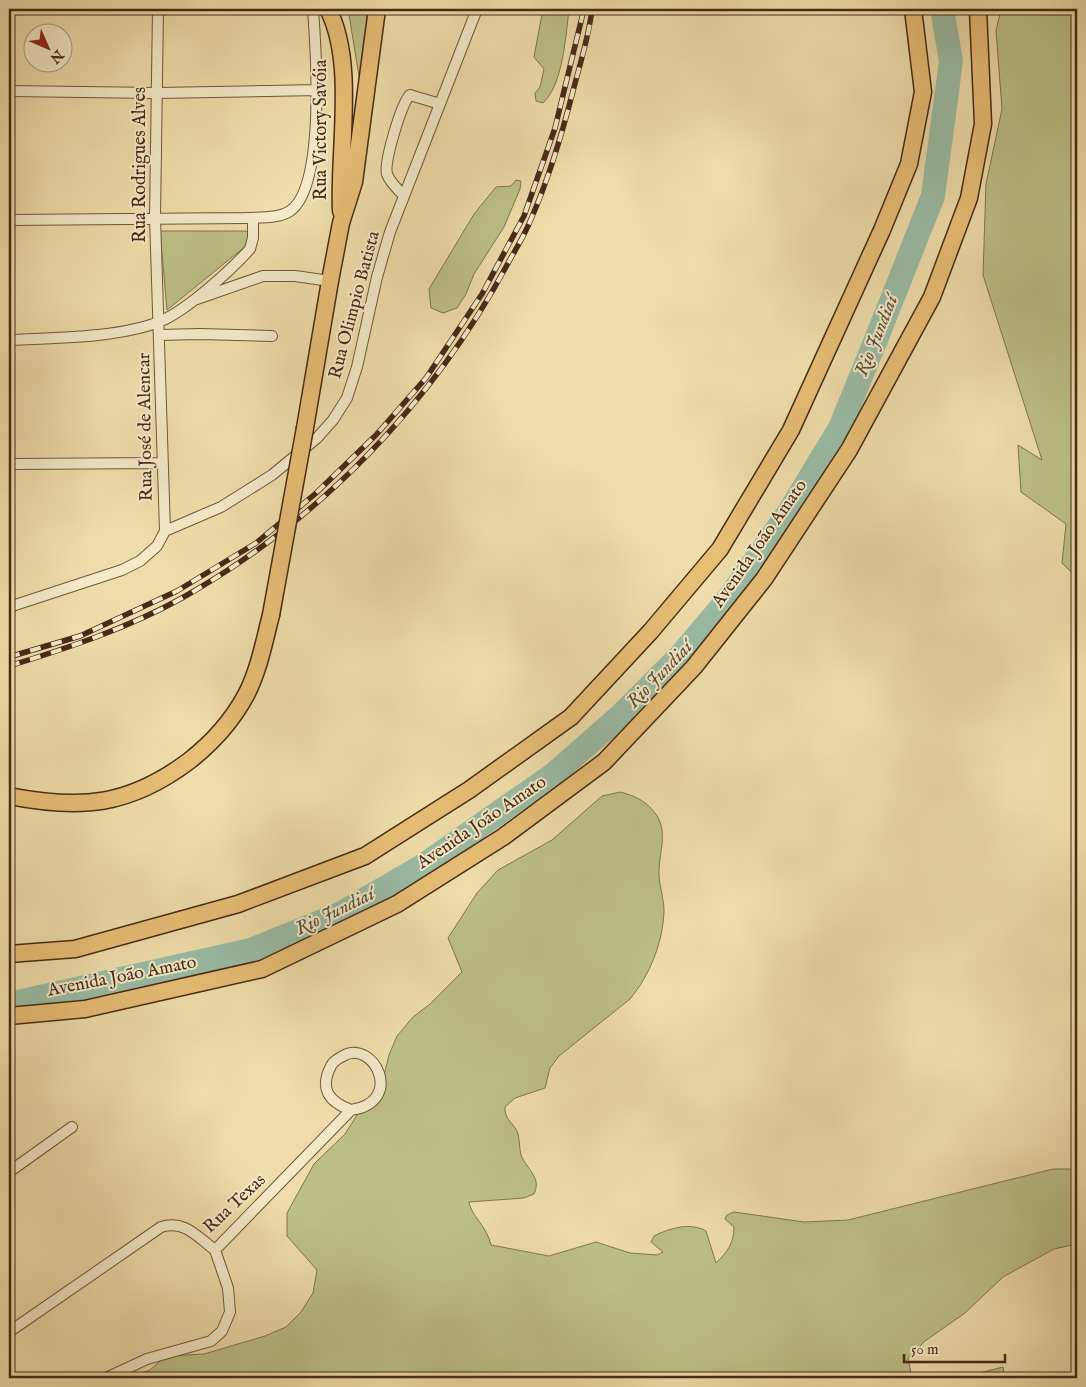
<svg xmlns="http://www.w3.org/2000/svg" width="1086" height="1387" font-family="'IM FELL English',serif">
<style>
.green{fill:#bcc086;stroke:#82754e}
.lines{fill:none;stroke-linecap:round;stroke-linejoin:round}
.river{stroke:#9abca5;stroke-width:24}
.street-casing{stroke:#71573c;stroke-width:12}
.primary-casing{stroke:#472a17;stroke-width:19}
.street{stroke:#f4e9c8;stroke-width:10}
.primary{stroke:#e7be75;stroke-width:16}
.rail-casing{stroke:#472a17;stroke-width:5.5}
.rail{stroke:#f4e9c8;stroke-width:4;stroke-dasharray:11;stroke-linecap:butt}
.primary-bridge-casing{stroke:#472a17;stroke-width:19;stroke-linecap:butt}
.primary-bridge{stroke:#e7be75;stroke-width:16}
.labels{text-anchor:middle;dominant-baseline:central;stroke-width:4;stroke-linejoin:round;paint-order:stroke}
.street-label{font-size:18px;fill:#472a17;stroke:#f4e9c8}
.water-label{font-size:19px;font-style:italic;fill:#5c4e3a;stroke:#f4e9c8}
</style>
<rect width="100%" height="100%" fill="#eda"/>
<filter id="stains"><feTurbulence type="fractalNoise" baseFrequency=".004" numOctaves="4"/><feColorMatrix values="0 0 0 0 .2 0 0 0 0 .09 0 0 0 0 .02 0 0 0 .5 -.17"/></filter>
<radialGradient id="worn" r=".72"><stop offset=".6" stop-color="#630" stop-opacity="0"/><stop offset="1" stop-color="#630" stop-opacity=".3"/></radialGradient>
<!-- green -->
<path class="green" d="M348 9H374L361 88Z
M543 9H569C566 34 563 85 543 103L536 101 535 93 540 87 544 69 534 57Z
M1001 9H1077V578L1062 563 1066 524 1021 492 1018 445 1042 460 983 275 986 184 1002 109 996 31Z
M516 180 521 181 520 189 504 227 474 274 466 294 457 308 443 313 431 308 429 289 474 214 496 187 511 186Z
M160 231H246L250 235 247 245 167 310Z
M620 792C636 796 648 802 657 816 667 831 660 852 659 869 658 883 664 897 664 911 663 942 650 975 630 999L559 1056 550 1068 545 1088 515 1098 505 1107C504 1118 512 1122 517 1131 520 1138 519 1148 521 1155 527 1170 542 1177 534 1194L524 1198 469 1202C471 1216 487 1226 491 1245L549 1256 596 1242 630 1253 657 1255 663 1252 651 1242 654 1236C670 1228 690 1222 706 1231L716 1263C728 1252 734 1242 734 1227L725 1219 727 1215 734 1212 804 1222 848 1220 1053 1169H1077V1244L1054 1249 1003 1277 965 1313 925 1341 908 1358 912 1378H128L150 1370 166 1356 204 1354 265 1336 286 1327 301 1312 313 1293 317 1270 287 1236V1213L314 1164 345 1134 357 1115 371 1109 378 1100 389 1055 397 1036 413 1017 430 1004 462 972 448 938 477 893 498 870 552 840 602 796Z
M1003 1367 1005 1378H944L956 1373H979Z"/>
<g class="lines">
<!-- river -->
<path class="river" d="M9 1004 251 950 338 915 421 867 554 774 620 716 681 655 729 598 789 512 840 428 877 337 933 196 951 61 942 9"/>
<!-- street casing -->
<g class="street-casing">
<path id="street" d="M158 9 155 217 165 531
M9 91 156 93 318 90
M404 196C399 190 390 183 387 174 384 162 401 104 410 95L440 104
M9 220 245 218C259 217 278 219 290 211 326 186 316 49 313 9
M197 299 263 276H295L330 281
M159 335 200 334 272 336
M9 340C52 338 121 338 161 321 187 310 230 271 250 249L253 238V218
M9 464 162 463
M9 607 122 570 140 561 157 546 165 531 221 507 272 475 317 438 333 420 347 398 357 367 377 277 390 232 477 9
M9 1172 72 1127
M215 1250 351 1110C406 1102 373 1038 343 1056 338 1059 333 1061 331 1066 319 1089 329 1102 351 1110
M9 1332 161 1227C185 1220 196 1236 215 1250
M106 1378 147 1359 211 1341 222 1331 230 1312 228 1288 215 1250"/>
</g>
<!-- primary casing -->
<g class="primary-casing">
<path id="primary" d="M328 9C356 63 338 151 341 211
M305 428 330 281 341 223 354 182 377 9
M9 796C81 810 129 806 189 761 212 743 232 721 246 695 259 670 264 642 271 615
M9 954 75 949 238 904 365 856 469 790 571 717 651 631 720 549 791 430 882 230 909 164 923 92 913 9
M9 1016 85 1009 262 969 397 904 503 837 604 762 694 667 764 579 849 450 932 297 969 198 983 124 978 9"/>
</g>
<!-- street -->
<use href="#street" class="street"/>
<!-- primary -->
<use href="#primary" class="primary"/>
<!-- rail casing -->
<g class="rail-casing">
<path id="rail" d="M9 657 80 636 177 591 256 543 315 494 376 435 426 378 482 294 524 216 555 128 584 9
M9 666C68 648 128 628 182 598 319 521 433 403 507 265 515 250 525 235 531 219 549 178 562 134 573 91 580 64 589 36 592 9"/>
</g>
<!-- rail -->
<use href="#rail" class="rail"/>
<!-- primary-bridge casing -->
<g class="primary-bridge-casing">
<path id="primary-bridge" d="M271 615 305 428"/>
</g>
<!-- primary-bridge -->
<use href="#primary-bridge" class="primary-bridge"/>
</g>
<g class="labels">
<!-- street labels -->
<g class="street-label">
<text transform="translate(321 130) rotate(-90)">Rua Victory Savóia</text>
<text transform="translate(140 165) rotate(-90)">Rua Rodrigues Alves</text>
<text transform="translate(355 305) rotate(-75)">Rua Olimpio Batista</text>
<text transform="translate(146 427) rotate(-91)">Rua José de Alencar</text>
<text transform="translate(760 544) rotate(-55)">Avenida João Amato</text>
<text transform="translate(482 823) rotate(-34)">Avenida João Amato</text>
<text transform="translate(122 977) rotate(-11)">Avenida João Amato</text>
<text transform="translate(235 1204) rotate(-43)">Rua Texas</text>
</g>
<!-- water labels -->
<g class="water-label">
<text transform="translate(877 336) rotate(-68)">Rio Jundiaí</text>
<text transform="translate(660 675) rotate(-46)">Rio Jundiaí</text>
<text transform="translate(335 912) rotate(-26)">Rio Jundiaí</text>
</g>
</g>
<!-- margin -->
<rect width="1086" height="1387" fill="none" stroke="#eda" stroke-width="30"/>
<rect x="10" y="10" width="1066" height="1367" fill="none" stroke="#472a17" stroke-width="2.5"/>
<rect x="15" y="15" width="1056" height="1357" fill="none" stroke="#472a17"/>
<!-- north arrow -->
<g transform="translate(48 48) rotate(135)"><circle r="24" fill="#f4e9c8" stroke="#af9d81"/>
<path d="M0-4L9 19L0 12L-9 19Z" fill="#8f2418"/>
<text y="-8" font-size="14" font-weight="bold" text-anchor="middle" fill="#472a17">N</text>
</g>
<!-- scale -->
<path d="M904 1354v8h101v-8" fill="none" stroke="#472a17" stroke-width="2.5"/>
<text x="911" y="1354" font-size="15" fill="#472a17" stroke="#f4e9c8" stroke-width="4" paint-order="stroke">50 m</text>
<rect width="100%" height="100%" filter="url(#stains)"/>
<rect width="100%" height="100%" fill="url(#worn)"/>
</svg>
